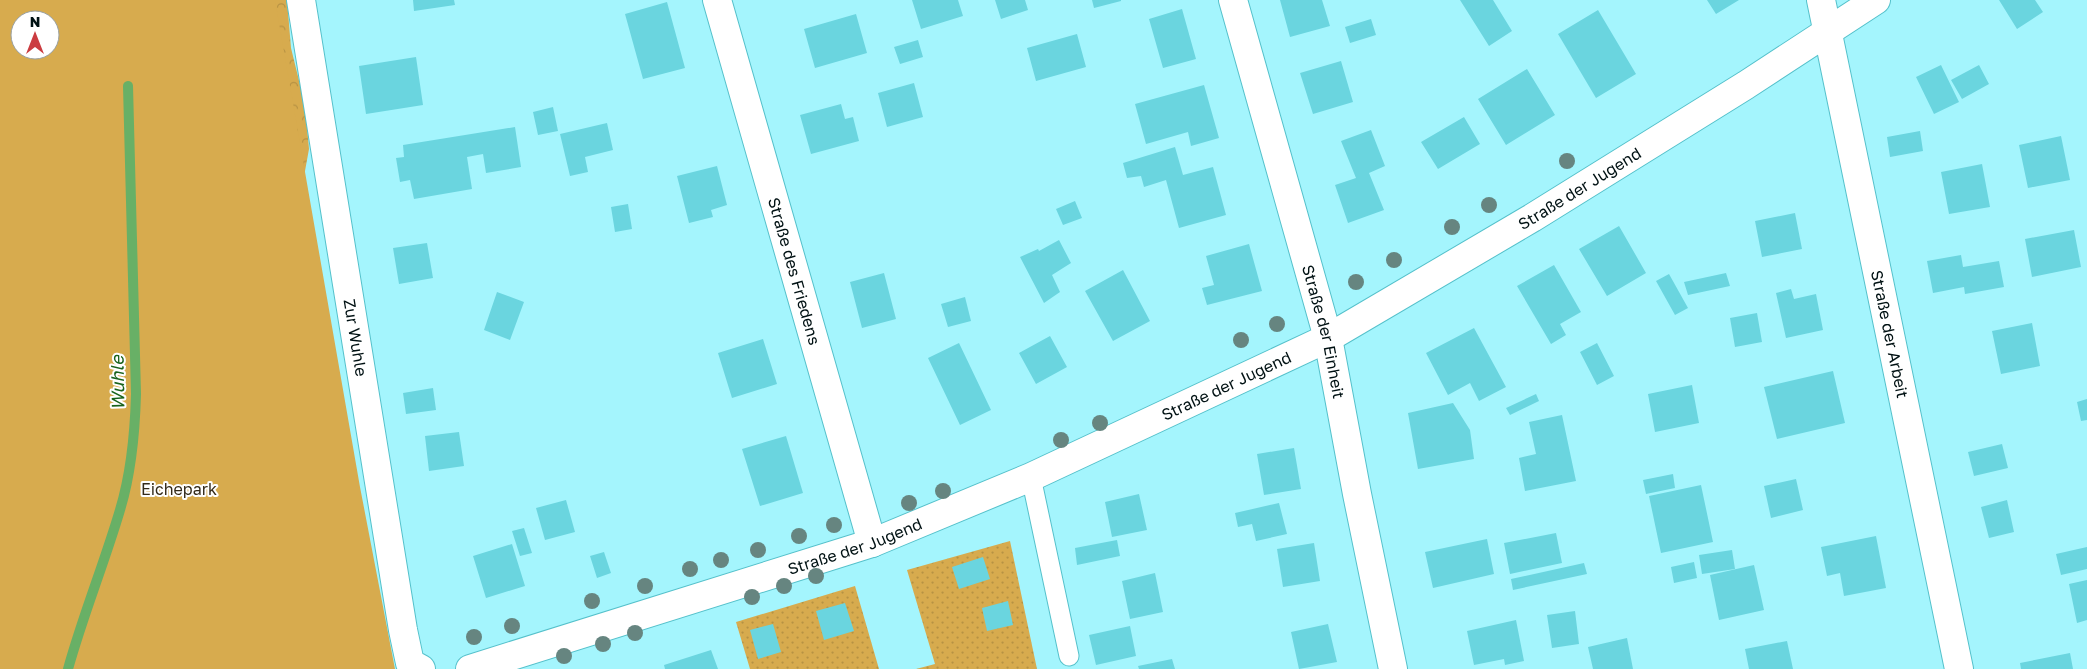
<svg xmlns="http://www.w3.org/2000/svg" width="2087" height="669" font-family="'Golos Text',sans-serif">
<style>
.forest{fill:url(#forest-crowns)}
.park{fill:#d7ab4e;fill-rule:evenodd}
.garden{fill:url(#garden-dots)}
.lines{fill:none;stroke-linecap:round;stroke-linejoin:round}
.stream{stroke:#68b066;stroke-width:10}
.building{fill:#6ad5df}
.service-casing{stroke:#55c1cb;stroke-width:21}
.minor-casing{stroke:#55c1cb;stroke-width:30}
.service{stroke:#fff;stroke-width:19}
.minor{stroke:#fff;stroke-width:28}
.tree{fill:#668580}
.labels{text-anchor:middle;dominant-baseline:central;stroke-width:4;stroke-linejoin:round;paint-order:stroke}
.street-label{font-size:16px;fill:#001113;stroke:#fff}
.park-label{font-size:16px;fill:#332a19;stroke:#fff}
.water-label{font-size:18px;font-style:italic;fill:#18621b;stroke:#fff}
</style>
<defs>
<pattern id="forest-crowns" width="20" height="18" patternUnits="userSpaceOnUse" patternTransform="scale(1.25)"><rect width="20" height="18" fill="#d7ab4e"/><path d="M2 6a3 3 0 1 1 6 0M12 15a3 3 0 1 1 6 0" fill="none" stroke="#b79243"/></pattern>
<pattern id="garden-dots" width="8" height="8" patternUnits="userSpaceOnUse" patternTransform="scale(1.25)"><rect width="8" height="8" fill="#d7ab4e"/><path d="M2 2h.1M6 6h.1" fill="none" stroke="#b79243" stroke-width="1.8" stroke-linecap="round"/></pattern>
</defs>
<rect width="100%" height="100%" fill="#a4f5fd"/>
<!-- forest -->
<path class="forest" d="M224 0H287L291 48 305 105 309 149 303 182Z"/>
<!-- park -->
<path class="park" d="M0 0H275L360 487 395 669H0ZM20 20H50V50H20Z"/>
<!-- garden -->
<path class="garden" d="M1010 541 1037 669H916L935 664 907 570Z
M855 586 879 669H750L736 622Z"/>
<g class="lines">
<!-- stream -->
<path class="stream" d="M68 669C83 615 104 564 120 510 131 474 135 431 136 394L128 86"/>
</g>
<!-- building -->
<path class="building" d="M413 0H454L455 5 414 11Z
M912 0H958L963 16 921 29Z
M995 0H1025L1028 10 1001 19Z
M1092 0H1121V1L1094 8Z
M1280 0H1322L1330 26 1290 37Z
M1460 0H1493L1512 31 1489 46Z
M1707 0H1739L1716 14Z
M1999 0H2035L2043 12 2017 29Z
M667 2 685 68 643 79 625 14Z
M1182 9 1196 59 1163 68 1149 19Z
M1598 10 1636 74 1596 98 1558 34Z
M856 14 867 53 815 68 804 29Z
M1371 19 1376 35 1350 43 1345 27Z
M1077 34 1086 67 1036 81 1027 48Z
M918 40 923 57 900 64 894 47Z
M416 57 423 105 366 114 359 66Z
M1341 61 1353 102 1313 114 1300 73Z
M1941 65 1959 102 1934 114 1916 77Z
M1979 65 1989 84 1962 99 1951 80Z
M1527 69 1555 115 1506 145 1478 99Z
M914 83 923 117 887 127 878 93Z
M1204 85 1219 138 1191 146 1188 132 1146 144 1135 104Z
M841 104 845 119 853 117 859 141 811 154 800 115Z
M553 107 558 131 538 135 533 112Z
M1464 117 1480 144 1438 169 1421 142Z
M607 123 613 150 585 157 588 172 570 176 560 134Z
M515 127 521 167 486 173 483 154 467 157 472 189 414 199 410 180 400 182 396 158 404 157 403 145Z
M1371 130 1385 166 1369 173 1384 210 1348 223 1335 185 1356 178 1341 141Z
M1920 131 1923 151 1890 157 1887 137Z
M2061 136 2070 180 2028 188 2019 145Z
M1175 147 1183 175 1213 167 1226 215 1179 228 1166 180 1144 187 1141 176 1127 178 1123 163Z
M1982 164 1990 207 1949 214 1941 172Z
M717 166 727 205 711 210 713 217 689 223 677 176Z
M1075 201 1082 218 1063 225 1056 209Z
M628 204 632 229 615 232 611 207Z
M1795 213 1802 249 1762 257 1755 221Z
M1619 226 1646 273 1607 296 1579 249Z
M2074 230 2081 267 2032 277 2025 239Z
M1059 240 1071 263 1052 275 1060 292 1044 303 1020 257 1038 249 1039 251Z
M427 243 433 278 399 284 393 248Z
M1249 244 1262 291 1207 305 1202 288 1214 285 1206 256Z
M1961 255 1963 267 1999 261 2004 287 1965 294 1964 287 1933 293 1927 261Z
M1554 265 1581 312 1560 324 1566 335 1551 344 1517 286Z
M1123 270 1150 321 1113 341 1085 291Z
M884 273 896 319 862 328 850 282Z
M1726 273 1730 286 1688 295 1684 282Z
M1669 274 1688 308 1675 315 1656 281Z
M1791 289 1794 299 1816 294 1823 330 1786 338 1776 293Z
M497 292 524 302 510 340 484 330Z
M965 297 971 321 948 327 941 304Z
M1757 313 1762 342 1735 347 1730 318Z
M2032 323 2040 366 2001 374 1992 331Z
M1474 328 1506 387 1479 401 1470 383 1448 395 1426 353Z
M1050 336 1067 367 1036 384 1019 353Z
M763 339 777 384 732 398 718 353Z
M959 343 991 410 960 425 928 358Z
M1597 343 1614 376 1597 385 1580 352Z
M1833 371 1845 423 1777 439 1764 387Z
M1692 385 1699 423 1655 432 1648 394Z
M433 388 436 410 406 414 403 393Z
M1536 394 1539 401 1510 415 1506 408Z
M2087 399V420L2081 421 2077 402Z
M1453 403 1470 430 1474 459 1418 469 1408 413Z
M1562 415 1576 481 1525 491 1519 458 1536 454 1529 422Z
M459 432 464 466 429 471 425 436Z
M786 436 803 493 760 506 742 449Z
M2002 444 2008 468 1974 476 1968 452Z
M1294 448 1301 489 1264 495 1257 454Z
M1673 474 1675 488 1646 494 1643 480Z
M1796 479 1803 510 1771 518 1764 486Z
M1701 485 1713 542 1661 553 1649 496Z
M1139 494 1147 530 1112 537 1105 502Z
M566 500 575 532 545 540 536 508Z
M2007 500 2014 532 1989 538 1981 507Z
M1279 503 1287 534 1256 541 1252 524 1238 527 1235 513Z
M524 528 532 553 520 556 512 531Z
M1556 533 1562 563 1510 574 1504 543Z
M1876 536 1886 588 1844 596 1840 573 1827 576 1821 547Z
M1487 539 1494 574 1433 588 1425 552Z
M1117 540 1120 556 1077 565 1075 548Z
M1314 543 1320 581 1283 587 1277 549Z
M512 544 525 586 486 598 473 556Z
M2087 547V569L2061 575 2056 554Z
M1732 550 1735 569 1702 574 1699 555Z
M604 552 611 573 597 578 590 556Z
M983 557 990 579 959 589 952 567Z
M1694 562 1697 578 1674 583 1671 567Z
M1584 563 1587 574 1513 590 1511 579Z
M1754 565 1764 610 1719 620 1710 575Z
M1155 573 1163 612 1130 619 1122 581Z
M2087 580V620L2077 623 2069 584Z
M1008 601 1013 625 987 631 982 608Z
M845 603 854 631 824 640 816 611Z
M1575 611 1579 644 1552 648 1547 615Z
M1516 620 1524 661 1505 665 1504 659 1474 665 1467 631Z
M773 624 781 652 758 659 750 630Z
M1328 624 1337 662 1299 669 1291 632Z
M1130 626 1136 656 1096 665 1089 635Z
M1627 638 1633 669H1593L1588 647Z
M1787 641 1793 669H1749L1745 649Z
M711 650 718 669H665L664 665Z
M2070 653 2073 669H2021L2020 663Z
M1172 659 1175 669H1139L1138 666Z"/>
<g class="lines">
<!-- service casing -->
<g class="service-casing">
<path id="service" d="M1031 477 1069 656"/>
</g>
<!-- minor casing -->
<g class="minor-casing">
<g id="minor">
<path id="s1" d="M301 0 403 630 410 663 421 669"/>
<path id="s2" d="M717 0 872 543"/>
<path id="s3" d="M1233 0 1328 338 1357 494 1393 669"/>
<path id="s4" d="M1821 0 1959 669"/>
<path id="s5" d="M470 669 872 543 1031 477 1328 338 1532 218 1746 85 1876 0"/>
</g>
</g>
<!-- service -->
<use href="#service" class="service"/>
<!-- minor -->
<use href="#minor" class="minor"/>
</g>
<!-- trees -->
<g class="tree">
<circle cx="1567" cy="161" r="8"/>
<circle cx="1489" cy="205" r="8"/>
<circle cx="1452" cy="227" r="8"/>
<circle cx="1394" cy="260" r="8"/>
<circle cx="1356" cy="282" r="8"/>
<circle cx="1277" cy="324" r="8"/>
<circle cx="1241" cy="340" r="8"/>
<circle cx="1100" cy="423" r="8"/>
<circle cx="1061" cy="440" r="8"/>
<circle cx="943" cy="491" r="8"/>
<circle cx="909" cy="503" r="8"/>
<circle cx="834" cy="525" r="8"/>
<circle cx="799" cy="536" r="8"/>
<circle cx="758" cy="550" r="8"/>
<circle cx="721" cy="560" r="8"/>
<circle cx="690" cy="569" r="8"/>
<circle cx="816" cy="576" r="8"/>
<circle cx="645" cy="586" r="8"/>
<circle cx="784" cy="586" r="8"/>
<circle cx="752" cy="597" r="8"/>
<circle cx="592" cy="601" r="8"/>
<circle cx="512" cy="626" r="8"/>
<circle cx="635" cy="633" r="8"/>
<circle cx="474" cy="637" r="8"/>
<circle cx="603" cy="644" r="8"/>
<circle cx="564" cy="656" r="8"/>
</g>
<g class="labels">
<!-- street labels -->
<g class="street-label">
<text stroke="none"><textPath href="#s5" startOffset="1214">Straße der Jugend</textPath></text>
<text stroke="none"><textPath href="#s2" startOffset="282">Straße des Friedens</textPath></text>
<text stroke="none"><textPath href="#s3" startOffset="344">Straße der Einheit</textPath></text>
<text stroke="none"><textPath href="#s4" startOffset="341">Straße der Arbeit</textPath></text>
<text stroke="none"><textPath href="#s1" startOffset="342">Zur Wuhle</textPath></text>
<text stroke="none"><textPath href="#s5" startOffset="809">Straße der Jugend</textPath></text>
<text stroke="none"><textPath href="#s5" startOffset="404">Straße der Jugend</textPath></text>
</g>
<!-- park labels -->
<g class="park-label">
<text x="179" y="489">Eichepark</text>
</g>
<!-- water labels -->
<g class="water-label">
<text transform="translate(117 383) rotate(-91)">Wuhle</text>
</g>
</g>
<!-- north arrow -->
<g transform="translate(35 35)"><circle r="24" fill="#ffffff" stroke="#99a0a1"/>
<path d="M0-4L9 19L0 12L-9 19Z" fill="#cb3c40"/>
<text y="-8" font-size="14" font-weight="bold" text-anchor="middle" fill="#001113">N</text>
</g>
</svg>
